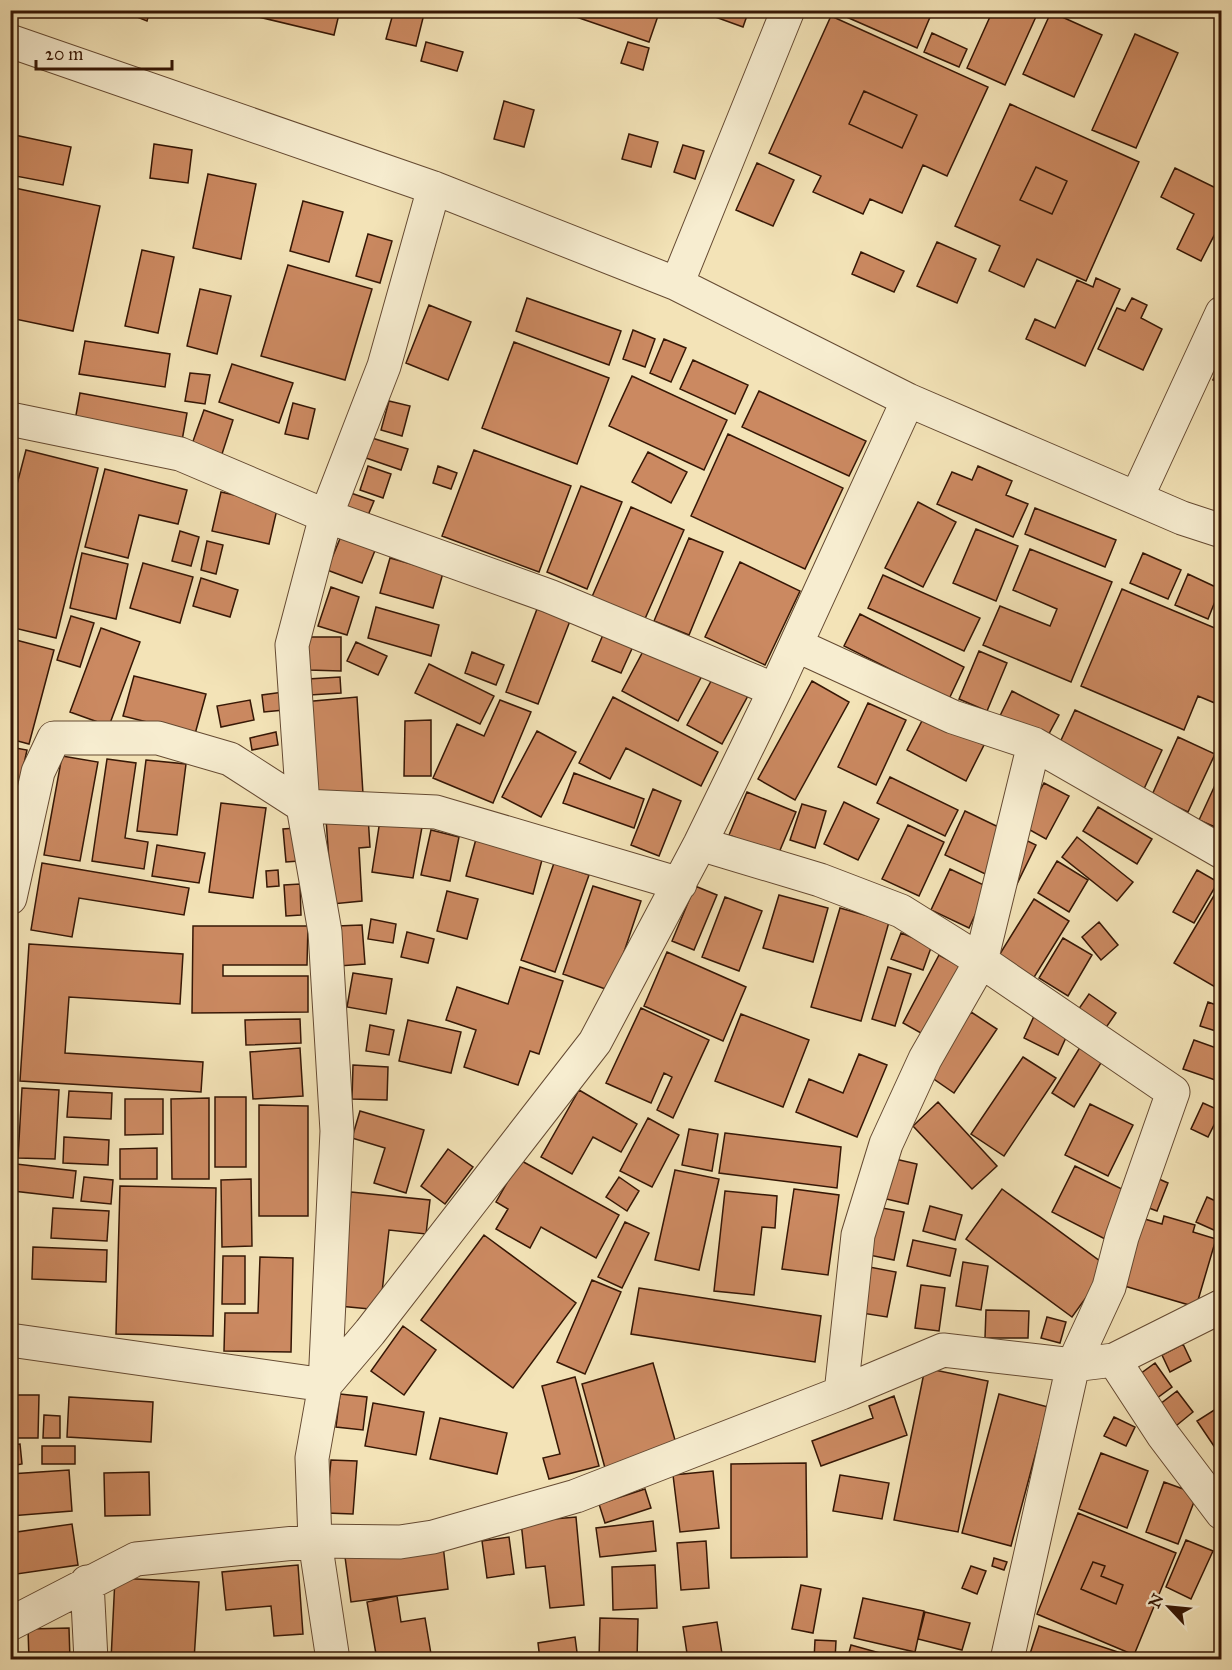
<svg xmlns="http://www.w3.org/2000/svg" width="1232" height="1670" font-family="'IM FELL Great Primer',serif">
<style>
.building{fill:#cb8961;stroke:#361705;stroke-width:1.5;fill-rule:evenodd}
.lines{fill:none;stroke-linecap:round;stroke-linejoin:round}
.minor-casing{stroke:#654a32;stroke-width:35}
.minor{stroke:#f7edd0;stroke-width:33}
</style>
<rect width="100%" height="100%" fill="#f3e3b7"/>
<filter id="stains"><feTurbulence type="fractalNoise" baseFrequency=".00333" numOctaves="4"/><feColorMatrix values="0 0 0 0 .2 0 0 0 0 .09 0 0 0 0 .02 0 0 0 .5 -.17"/></filter>
<radialGradient id="worn" r=".72"><stop offset=".6" stop-color="#630" stop-opacity="0"/><stop offset="1" stop-color="#630" stop-opacity=".3"/></radialGradient>
<!-- building -->
<path class="building" d="M120 10H150L147 21Z
M243 10H340L334 35 242 13Z
M394 10H425L416 46 386 39Z
M482 10H507L505 16Z
M556 10H660L649 42Z
M696 10H749L743 27Z
M844 10H933L917 48 842 15Z
M993 10H1039L1005 85 967 68Z
M1051 12 1102 35 1074 97 1023 74Z
M831 16 988 87 947 176 923 165 902 213 870 199 863 214 813 192 821 176 769 153ZM864 91 917 115 902 148 849 124Z
M932 33 967 49 959 67 924 52Z
M1135 34 1178 53 1136 148 1092 130Z
M426 42 463 52 457 71 421 61Z
M628 42 649 48 643 70 621 63Z
M864 91 917 115 902 148 849 124Z
M504 101 534 110 524 147 494 139Z
M1010 104 1139 162 1086 281 1037 259 1024 287 989 271 1000 246 955 226ZM1036 167 1067 181 1052 214 1020 200Z
M10 134 71 147 63 185 10 175Z
M629 134 658 142 651 167 622 159Z
M154 144 192 150 188 183 150 178Z
M683 145 704 151 695 179 674 172Z
M757 163 794 180 773 226 736 210Z
M1036 167 1067 181 1052 214 1020 200Z
M1175 168 1222 191V220L1201 261 1177 249 1194 214 1161 197Z
M208 174 256 184 241 259 193 248Z
M10 187 100 206 73 331 10 318Z
M303 201 343 212 329 262 290 251Z
M368 234 392 241 380 283 356 276Z
M937 242 976 259 957 303 917 286Z
M142 250 174 257 158 333 125 326Z
M861 252 904 271 894 292 852 274Z
M288 265 372 289 345 380 261 356Z
M1096 278 1120 289 1085 366 1026 339 1035 319 1055 328 1077 280 1093 287Z
M200 289 231 296 217 354 187 346Z
M527 298 621 331 609 365 516 331Z
M1132 298 1147 305 1141 318 1162 329 1143 370 1098 349 1117 308 1125 311Z
M429 305 471 322 448 380 406 363Z
M633 330 655 339 645 367 623 359Z
M664 339 686 348 671 382 650 373Z
M85 341 170 354 165 387 79 374Z
M514 342 609 378 577 464 482 428Z
M693 360 748 385 735 414 680 389Z
M1222 361V384L1213 380Z
M232 364 293 383 279 423 219 402Z
M190 373 210 375 205 404 185 401Z
M632 376 727 420 704 470 609 426Z
M759 391 866 441 849 476 742 427Z
M80 393 187 413 181 446 74 426Z
M389 401 410 406 402 436 381 430Z
M293 403 315 409 308 439 285 434Z
M204 410 233 420 221 457 191 447Z
M728 434 843 488 805 569 691 516Z
M372 438 408 449 401 470 366 458Z
M26 450 98 468 56 638 10 627V511Z
M474 450 571 486 539 572 442 536Z
M648 452 687 472 671 503 632 482Z
M368 466 391 474 383 498 360 490Z
M438 466 457 473 451 489 433 483Z
M978 466 1012 481 1006 495 1028 504 1013 537 937 504 952 472 972 480Z
M105 469 187 490 178 524 139 515 128 558 85 547Z
M581 486 622 502 587 589 547 572Z
M345 491 374 501 366 520 338 510Z
M221 492 278 505 269 544 212 531Z
M918 502 956 522 923 587 885 568Z
M631 507 684 530 644 621 591 599Z
M1035 508 1116 540 1105 567 1025 534Z
M344 529 378 543 362 583 327 570Z
M976 529 1018 546 996 601 953 583Z
M180 531 199 537 191 566 172 561Z
M689 538 723 552 689 635 654 621Z
M207 541 223 545 216 574 201 570Z
M1030 549 1112 582 1071 682 983 645 1000 606 1050 626 1057 609 1013 590Z
M82 553 128 564 116 619 70 608Z
M1143 553 1181 570 1168 599 1130 583Z
M390 558 443 573 433 608 380 593Z
M740 562 800 591 765 665 705 637Z
M143 563 193 577 180 623 130 608Z
M1188 574 1220 589 1208 619 1175 605Z
M883 575 980 618 964 651 868 608Z
M201 578 238 590 230 617 193 606Z
M331 587 359 597 347 635 318 626Z
M1122 589 1222 631V706L1198 696 1184 730 1081 686Z
M376 607 439 625 431 656 368 638Z
M537 609 570 621 538 704 506 692Z
M860 614 964 667 949 699 844 646Z
M71 616 94 623 80 667 57 660Z
M101 628 140 642 109 726 70 712Z
M605 630 635 642 621 673 592 661Z
M308 637H341V671L308 670Z
M16 640 54 650 29 744 10 739V664Z
M356 642 387 656 378 675 347 661Z
M648 642 704 672 678 721 622 691Z
M979 651 1007 663 987 711 959 699Z
M472 652 504 665 496 685 465 673Z
M429 664 494 696 480 724 415 693Z
M715 674 750 692 722 744 687 725Z
M134 676 206 694 195 734 123 716Z
M340 677 341 693 310 695 308 679Z
M812 681 849 702 795 800 758 779Z
M1012 691 1059 715 1044 743 998 720Z
M283 692 284 710 264 712 262 695Z
M357 697 363 794 310 798 303 702Z
M613 697 718 752 701 786 626 748 610 779 579 763Z
M250 700 254 720 221 727 217 706Z
M500 700 531 712 493 803 433 778 457 724 484 736Z
M868 703 906 720 876 785 838 767Z
M1075 710 1162 750 1143 791 1056 751Z
M925 715 984 745 966 781 907 750Z
M431 720V776H404L405 721Z
M537 731 576 752 541 817 502 797Z
M276 732 278 745 252 750 250 738Z
M1178 737 1215 754 1188 812 1152 795Z
M10 747 27 750 10 828Z
M62 756 98 762 80 861 44 855Z
M107 759 136 763 125 838 148 842 144 869 92 861Z
M146 760 186 764 177 835 137 831Z
M1222 770V830L1199 820Z
M574 773 644 799 634 828 563 803Z
M890 777 958 810 945 836 877 803Z
M1044 783 1069 796 1046 839 1021 825Z
M653 789 681 801 659 856 631 845Z
M747 792 796 812 778 855 729 835Z
M844 802 879 819 858 860 824 844Z
M221 803 266 808 253 898 209 892Z
M802 804 826 811 815 848 790 840Z
M1098 807 1152 839 1137 864 1083 831Z
M965 811 1036 845 1015 888 945 855Z
M368 816 370 847 359 848 362 901 332 904 326 819Z
M380 820 422 827 413 878 372 872Z
M908 825 944 842 919 896 882 879Z
M296 828 299 861 286 862 283 829Z
M431 830 459 837 450 881 421 875Z
M1077 837 1133 882 1117 901 1062 857Z
M476 839 543 856 533 894 466 876Z
M157 845 205 853 199 883 152 876Z
M1057 861 1088 880 1069 912 1038 893Z
M42 863 189 888 184 915 79 898 72 937 31 930Z
M554 863 589 875 555 972 521 960Z
M950 869 988 887 969 928 931 910Z
M278 870 279 886 267 887 266 871Z
M1197 870 1218 882 1194 923 1173 912Z
M1222 882V991L1174 963Z
M300 884 301 915 286 916 284 885Z
M593 886 641 901 611 991 563 974Z
M695 886 717 895 694 950 672 941Z
M447 891 478 899 467 939 437 931Z
M779 895 828 908 813 962 763 948Z
M725 897 762 911 739 971 702 957Z
M1034 899 1069 921 1033 979 998 957Z
M840 908 889 922 861 1021 811 1007Z
M371 919 396 924 393 943 368 939Z
M1099 922 1118 945 1101 960 1082 937Z
M362 925 365 964 339 966 337 926Z
M193 926H308L307 965H223V976H308V1012L192 1013Z
M407 932 434 939 428 963 401 957Z
M901 933 932 945 923 970 891 959Z
M1063 938 1092 955 1068 996 1039 978Z
M29 944 183 954 180 1004 69 997 65 1053 203 1062 201 1092 20 1081Z
M667 952 746 987 723 1041 644 1006Z
M939 955 963 968 928 1037 903 1023Z
M520 967 563 981 539 1054 530 1051 518 1085 464 1067 476 1030 446 1020 457 987 508 1004Z
M888 967 911 974 895 1026 872 1019Z
M353 973 392 979 386 1014 347 1007Z
M1089 994 1116 1013 1105 1029 1078 1010Z
M1208 1002 1222 1007V1033L1200 1026Z
M641 1008 709 1040 673 1118 657 1110 672 1077 664 1073 651 1103 606 1083Z
M971 1012 997 1029 954 1093 928 1075Z
M741 1014 809 1040 783 1107 715 1081Z
M1035 1014 1069 1031 1058 1055 1024 1038Z
M300 1019 301 1043 246 1045 245 1020Z
M408 1020 461 1032 451 1073 399 1061Z
M370 1025 394 1030 389 1055 366 1051Z
M1194 1040 1222 1050 1221 1082 1183 1069Z
M1082 1044 1104 1058 1074 1107 1052 1093Z
M300 1048 303 1096 253 1099 250 1052Z
M859 1054 887 1065 857 1137 796 1112 809 1079 843 1093Z
M1023 1057 1056 1078 1004 1156 971 1134Z
M353 1065 388 1067 387 1100 352 1099Z
M22 1088 59 1090 55 1159 18 1158Z
M579 1090 637 1124 621 1152 593 1137 572 1174 541 1157Z
M69 1091 112 1093 111 1119 67 1117Z
M215 1097H246V1167H215Z
M209 1098V1179H172L171 1099Z
M125 1099H163V1134L125 1135Z
M938 1102 997 1166 972 1189 913 1126Z
M1203 1103 1221 1111 1208 1137 1191 1129Z
M1090 1104 1133 1125 1108 1176 1065 1155Z
M259 1105 308 1106V1216H259Z
M360 1111 424 1130 406 1193 374 1183 385 1148 352 1138Z
M648 1118 679 1135 652 1187 620 1171Z
M689 1129 718 1134 712 1171 682 1165Z
M725 1133 841 1147 837 1188 719 1173Z
M64 1137 109 1140 108 1165 63 1163Z
M157 1148V1179H120V1149Z
M448 1149 473 1167 445 1204 421 1186Z
M891 1158 917 1164 908 1204 882 1198Z
M520 1160 619 1215 596 1258 541 1227 530 1248 496 1229 508 1209 496 1202Z
M16 1164 76 1171 73 1198 13 1191Z
M1075 1166 1128 1192 1105 1239 1052 1212Z
M675 1170 719 1179 699 1270 655 1260Z
M1152 1176 1168 1183 1157 1211 1141 1205Z
M84 1177 113 1180 111 1204 81 1201Z
M619 1177 639 1191 627 1211 606 1197Z
M251 1179 252 1246 222 1247 221 1180Z
M120 1186 216 1188 213 1336 116 1334Z
M794 1189 839 1195 828 1275 782 1269Z
M1002 1189 1108 1267 1072 1317 966 1239Z
M725 1191 777 1196 775 1228 762 1227 754 1295 714 1291Z
M351 1192 430 1200 426 1234 389 1230 380 1310 339 1306Z
M1207 1197 1222 1204V1218L1216 1231 1196 1222Z
M930 1206 962 1215 955 1240 923 1231Z
M877 1207 904 1212 894 1260 869 1255Z
M53 1208 109 1211 107 1241 51 1238Z
M1164 1216 1195 1225 1193 1232 1216 1239 1196 1307 1121 1285 1141 1218 1162 1224Z
M625 1222 649 1233 622 1288 598 1277Z
M484 1235 576 1303 513 1388 421 1320Z
M913 1240 956 1249 950 1276 907 1266Z
M33 1247 107 1250 106 1282 32 1279Z
M223 1256H245V1304H222Z
M260 1257 293 1258 291 1352 224 1351 225 1313H258Z
M963 1262 988 1266 981 1310 956 1306Z
M864 1266 896 1272 887 1317 855 1312Z
M592 1280 621 1292 585 1374 557 1362Z
M921 1285 945 1288 939 1331 915 1328Z
M639 1288 821 1316 815 1362 631 1334Z
M986 1310 1029 1311 1028 1338H985Z
M1047 1317 1066 1322 1060 1343 1041 1338Z
M403 1326 436 1350 404 1395 371 1371Z
M1183 1344 1191 1361 1170 1372 1162 1355Z
M653 1363 677 1447 605 1468 582 1384Z
M1155 1363 1172 1387 1153 1401 1136 1377Z
M925 1368 988 1381 958 1532 894 1520Z
M575 1377 599 1466 549 1479 543 1458 560 1454 542 1386Z
M1177 1391 1193 1412 1171 1430 1155 1408Z
M340 1394 367 1397 363 1430 336 1427Z
M999 1394 1048 1407 1011 1546 962 1533Z
M10 1395H39L38 1438H10Z
M894 1396 907 1435 821 1466 812 1441 873 1418 869 1406Z
M69 1397 153 1402 151 1442 67 1437Z
M373 1403 424 1412 416 1455 365 1446Z
M1222 1405V1458L1197 1421Z
M44 1415 60 1416V1438H43Z
M1114 1417 1135 1427 1126 1446 1104 1436Z
M440 1418 507 1433 497 1474 430 1459Z
M20 1444 22 1464 10 1466V1445Z
M42 1446H75V1464H42Z
M1101 1453 1148 1471 1127 1528 1079 1509Z
M331 1460 357 1461 353 1514 326 1513Z
M806 1463 807 1557 731 1558V1464Z
M69 1470 72 1511 10 1516V1474Z
M713 1471 719 1528 680 1532 673 1475Z
M149 1472 150 1515 105 1516 104 1473Z
M840 1475 889 1483 882 1519 833 1511Z
M1164 1482 1197 1494 1178 1544 1146 1532Z
M645 1489 651 1508 605 1523 599 1504Z
M1078 1513 1176 1553 1134 1655 1037 1614ZM1093 1562 1105 1566 1101 1576 1123 1585 1116 1604 1081 1589Z
M576 1517 584 1605 550 1608 545 1566 526 1568 521 1522Z
M653 1521 656 1551 600 1557 596 1528Z
M72 1524 78 1565 10 1575V1533Z
M509 1537 514 1574 487 1578 482 1541Z
M1186 1540 1213 1551 1191 1599 1166 1587Z
M706 1541 709 1588 681 1590 677 1543Z
M443 1545 448 1589 351 1602 345 1557Z
M994 1558 1007 1562 1004 1570 992 1566Z
M1093 1562 1105 1566 1101 1576 1123 1585 1116 1604 1081 1589Z
M298 1565 303 1634 274 1636 271 1606 226 1610 222 1572Z
M655 1565 657 1608 613 1610 612 1567Z
M971 1566 986 1571 977 1594 962 1588Z
M115 1578 199 1582 194 1660H111Z
M801 1585 821 1589 813 1633 792 1629Z
M397 1596 401 1622 425 1618 432 1660H377L367 1602Z
M863 1598 924 1611 915 1652 854 1638Z
M925 1612 970 1623 962 1650 918 1639Z
M600 1618 638 1619 637 1660H599Z
M717 1622 723 1660H688L683 1627Z
M1039 1626 1142 1660H1028Z
M69 1628 70 1660H29L28 1629Z
M575 1637 578 1660H540L538 1643Z
M815 1640 836 1641 835 1660H814Z
M851 1645 905 1660H847Z"/>
<g class="lines">
<!-- minor casing -->
<g class="minor-casing">
<path id="minor" d="M10 41 434 188 677 284 908 400 1182 518 1222 531
M677 284 788 10
M10 419 180 454 326 516 549 596 775 690
M1137 497 1222 313
M796 645 953 717 1034 744 1222 852
M700 844 820 880 901 911 981 961 1173 1092 1122 1237 1109 1287 1073 1365 1007 1660
M10 898 38 772 54 738H158L230 759 303 806 436 812 680 884
M10 1340 325 1385 337 1131 325 932 303 806 292 645 326 516 384 366 434 188
M1114 1360 1163 1435 1222 1513
M841 1393 858 1235 886 1144 925 1059 981 961 1034 744
M87 1582 91 1660
M10 1624 136 1559 315 1541 400 1542 433 1537 576 1496 841 1393 943 1350 1073 1365 1114 1360 1222 1306
M333 1660 315 1541 312 1458 325 1385 370 1332 595 1042 700 844 775 690 908 400"/>
</g>
<!-- minor -->
<use href="#minor" class="minor"/>
</g>
<!-- margin -->
<rect width="1232" height="1670" fill="none" stroke="#f3e3b7" stroke-width="36"/>
<rect x="12" y="12" width="1208" height="1646" fill="none" stroke="#361705" stroke-width="3"/>
<rect x="18" y="18" width="1196" height="1634" fill="none" stroke="#361705" stroke-width="1.5"/>
<!-- north arrow -->
<g transform="translate(1169 1607) rotate(296)" stroke="#f7edd0" stroke-width="4.5" paint-order="stroke">
<path d="M0-4.5L10 22L0 15L-10 22Z" fill="#361705"/>
<text y="-9" font-size="16" font-weight="bold" text-anchor="middle" fill="#361705">N</text>
</g>
<!-- scale -->
<path d="M36 60v9h136v-9" fill="none" stroke="#361705" stroke-width="3"/>
<text x="45" y="60" font-size="18" fill="#361705" stroke="#f7edd0" stroke-width="4.5" paint-order="stroke">20 m</text>
<rect width="100%" height="100%" filter="url(#stains)"/>
<rect width="100%" height="100%" fill="url(#worn)"/>
</svg>
